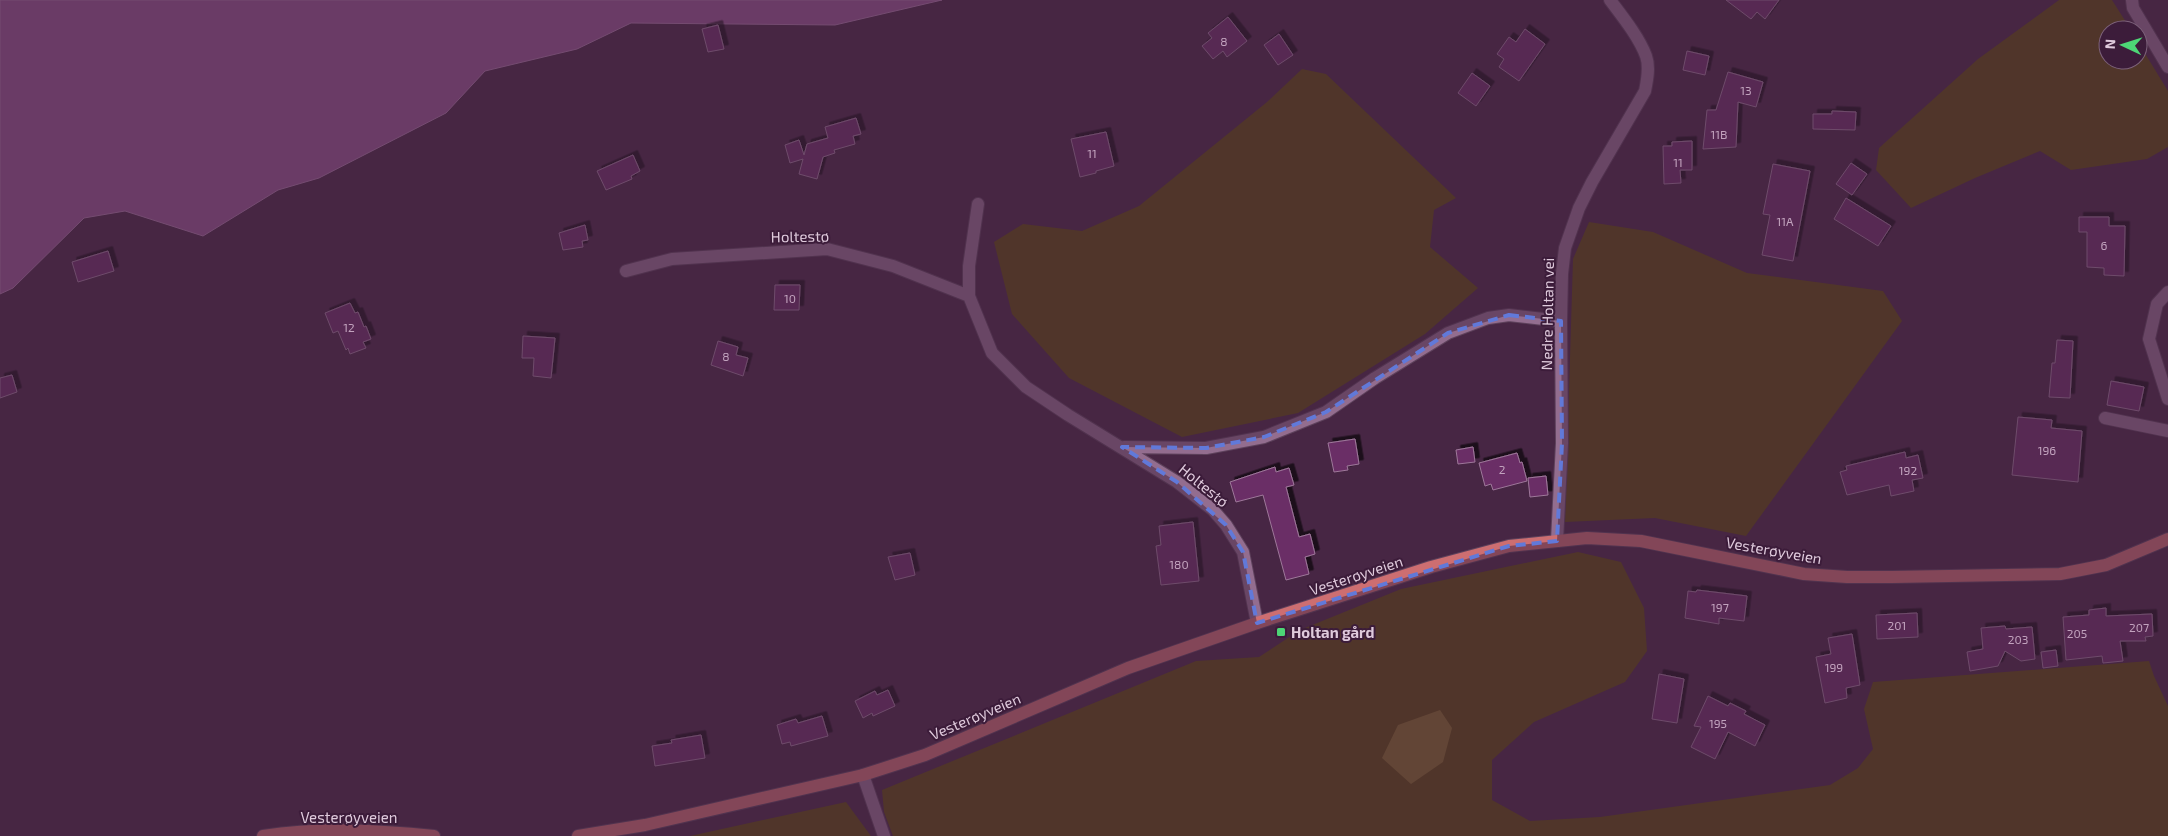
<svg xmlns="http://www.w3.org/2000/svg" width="2168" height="836" font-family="'Exo 2',sans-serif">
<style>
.green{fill:#5b480d}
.forest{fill:#846c26}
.water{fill:#955590;stroke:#ab78a7}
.building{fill:#6a2d66;stroke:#9e789a;filter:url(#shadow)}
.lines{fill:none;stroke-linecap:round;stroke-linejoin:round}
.minor-casing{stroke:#5e425c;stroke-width:14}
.major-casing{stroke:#5e425c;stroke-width:14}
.minor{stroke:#936d8f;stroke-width:12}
.major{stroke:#cd6e71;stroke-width:12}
.marked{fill:none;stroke:#6179d9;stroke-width:4;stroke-dasharray:10 6;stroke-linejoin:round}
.poi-dot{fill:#4dd676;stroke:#3c1c3a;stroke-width:2}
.labels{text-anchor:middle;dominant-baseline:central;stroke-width:4;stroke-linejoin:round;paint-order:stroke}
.number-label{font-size:12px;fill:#c2a3be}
.street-label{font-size:15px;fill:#dfcadc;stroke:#3c1c3a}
.poi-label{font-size:15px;font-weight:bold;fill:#dfcadc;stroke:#3c1c3a;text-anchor:start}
</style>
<defs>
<filter id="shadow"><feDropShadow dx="4.5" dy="-4.5" stdDeviation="0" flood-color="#0009"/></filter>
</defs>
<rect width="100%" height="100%" fill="#472644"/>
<!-- green -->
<path class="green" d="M2059 0H2112L2131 30H2108V60H2138V42L2168 91V147L2147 159 2071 170 2040 151 1975 178 1911 208 1876 170 1879 148 1978 59Z
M1302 69 1326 74 1456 198 1434 210 1430 247 1478 288 1425 334 1298 413 1182 437 1069 378 1012 314 994 242 1023 224 1082 231 1139 206 1267 102Z
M1589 222 1653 232 1747 273 1883 291 1902 321 1746 536 1655 518 1565 522 1573 259Z
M1578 552 1621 562 1644 608 1647 651 1625 682 1534 722 1492 760V800L1530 821 1600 817 1830 785 1858 768 1873 749 1864 709 1873 682 2149 661 2154 676 2168 706V836H893L884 812 882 790 1196 661 1259 657 1300 630 1401 589Z
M846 802 871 836H690Z"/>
<!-- forest -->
<path class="forest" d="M1440 710 1452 728 1443 762 1411 784 1382 758 1398 725Z"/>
<!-- water -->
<path class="water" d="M0 0H942L835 25 631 23 577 49 485 71 446 113 319 178 278 190 203 236 125 211 84 218 13 288 0 294Z"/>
<!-- building -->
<path class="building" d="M1726 0H1779L1765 19 1757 12 1751 19Z
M1228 17 1247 41 1227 57 1223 51 1213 59 1202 46 1212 38 1208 33Z
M718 25 724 49 708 52 702 29Z
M1525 29 1545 44 1519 81 1499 67 1504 59 1497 54 1509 37 1516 42Z
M1279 34 1293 55 1278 65 1264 45Z
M1687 51 1709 56 1705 75 1683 70Z
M1728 72 1763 82 1756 107 1738 102 1736 147 1703 149 1707 110H1716Z
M1472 73 1490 86 1476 106 1458 93Z
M1832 111 1856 112 1855 130 1813 129V114H1832Z
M856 118 861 134 853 136 855 144 834 150 835 153 823 157 817 179 799 174 803 159 790 163 785 145 799 140 804 155 807 144 828 138 825 127Z
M1106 132 1114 166 1096 171V173L1080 177 1071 139Z
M1692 141V170H1680L1681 183 1664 184 1663 146H1672V142Z
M633 155 640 171 631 176 632 179 606 190 597 171Z
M1851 163 1867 174 1852 195 1836 184Z
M1773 164 1810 171 1793 261 1762 255 1770 215 1763 214Z
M1846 198 1891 226 1878 246 1834 219Z
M2079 217H2109V226H2125L2124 276 2104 275V268L2087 267V232H2079Z
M585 225 588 240 582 241 583 247 563 250 559 233Z
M108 251 114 271 78 282 72 262Z
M775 285H800L799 310H774Z
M350 303 355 313 358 312 364 327 366 326 371 339 363 342 366 348 350 354 348 348 346 350 338 331 333 333 325 313Z
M523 336 555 338 551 378 533 376 534 358H522Z
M2057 340 2073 341 2070 398 2049 397 2052 363H2055Z
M718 341 738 347 736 355 748 358 743 376 711 365Z
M12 375 17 392 0 398V378Z
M2111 381 2144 387 2139 411 2107 405Z
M2018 417 2052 420 2051 428 2082 431 2078 482 2012 475Z
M1355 439 1359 464 1347 466 1348 470 1334 472 1328 443Z
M1473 447 1475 462 1458 464 1456 450Z
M1905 452 1906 458 1918 455 1923 478 1912 480 1914 491 1891 496 1889 485 1847 495 1840 472 1847 470 1846 466Z
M1517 453 1520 463 1522 462 1527 481 1493 490 1491 484 1485 486 1479 463Z
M1275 467 1276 472 1289 468 1294 485 1286 487 1299 537 1310 534 1315 554 1305 557 1309 574 1286 580 1263 495 1236 502 1231 485 1230 482Z
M1546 476 1548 495 1530 497 1528 478Z
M1193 522 1199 581 1161 585 1156 546 1161 545 1159 526Z
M910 553 915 575 895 580 888 557Z
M1697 590 1747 596 1744 621 1719 618V624L1685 618 1688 591 1696 592Z
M2106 608V616L2152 614 2153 636 2145 637 2146 641H2120L2123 661 2103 663 2102 656 2066 660 2063 617 2089 615V610Z
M1917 613 1918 637 1877 639 1876 615Z
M2005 626 2006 629 2032 627 2035 659 2021 661 2005 651 1998 666 1970 671 1967 652 1983 649 1981 628Z
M1852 634 1860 685 1846 688 1847 698 1825 703 1816 657 1831 654 1828 638Z
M2056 650 2058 666 2043 668 2041 652Z
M1659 674 1684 679 1677 723 1652 719Z
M888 690 895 706 873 716 872 713 863 718 855 701 875 691 877 695Z
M1708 696 1728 706 1730 703 1746 711 1744 714 1765 725 1755 746 1728 732 1715 759 1691 747 1701 727 1694 726Z
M822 716 828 736 791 746 790 742 782 744 777 725 796 719 798 723Z
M701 735 705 758 655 766 652 746 672 743 671 740Z"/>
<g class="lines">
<!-- minor casing -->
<g class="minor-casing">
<path id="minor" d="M2132 0 2133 8 2168 67
M978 204 969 266V296L992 353 1026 387 1068 415 1177 482 1213 510 1226 525 1243 552 1257 623
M626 271 672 259 827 249 893 266 969 296
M2168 292 2157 304 2149 339 2168 399
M2105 418 2168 431
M1124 447 1206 448 1264 437 1326 412 1375 378 1448 333 1488 318 1509 315 1561 321
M1557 541 1562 443 1561 321 1562 274 1565 248 1579 208 1592 182 1645 91C1647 81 1650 67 1646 56 1639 37 1622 16 1610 0
M863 775 884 836"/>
</g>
<!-- major casing -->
<g class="major-casing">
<path id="major" d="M263 836C320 827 377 830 434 836
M578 836 645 825 863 775 925 755 1128 668 1257 623 1431 567 1509 546 1587 538 1641 541 1804 574 1847 577H1892L2060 574 2106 565 2168 539"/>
</g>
<!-- minor -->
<use href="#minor" class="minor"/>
<!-- major -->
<use href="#major" class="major"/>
</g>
<!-- marked area -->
<path d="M0 0H2168V836H0ZM1509 315 1561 321 1562 443 1557 541 1509 546 1257 623 1243 552 1226 525 1177 482 1122 447 1206 448 1264 437 1326 412 1448 333Z" fill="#472644" fill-opacity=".55" fill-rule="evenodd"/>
<path class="marked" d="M1509 315 1561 321 1562 443 1557 541 1509 546 1257 623 1243 552 1226 525 1177 482 1122 447 1206 448 1264 437 1326 412 1448 333Z"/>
<!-- markers -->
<rect class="poi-dot" x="1276" y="627" width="10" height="10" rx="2.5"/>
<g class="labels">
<!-- number labels -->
<g class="number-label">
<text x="1224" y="41">8</text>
<text x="1746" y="90">13</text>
<text x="1719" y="134">11B</text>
<text x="1092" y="153">11</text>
<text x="1678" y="162">11</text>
<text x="1785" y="221">11A</text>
<text x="2104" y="245">6</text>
<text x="790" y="298">10</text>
<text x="349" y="327">12</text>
<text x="726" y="356">8</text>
<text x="2047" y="450">196</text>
<text x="1502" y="469">2</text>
<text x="1908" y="470">192</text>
<text x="1179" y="564">180</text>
<text x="1720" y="607">197</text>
<text x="1897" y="625">201</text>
<text x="2139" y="627">207</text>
<text x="2077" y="633">205</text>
<text x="2018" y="639">203</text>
<text x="1834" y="667">199</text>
<text x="1718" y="723">195</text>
</g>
<!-- street labels -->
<g class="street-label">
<text transform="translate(800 236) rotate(-1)">Holtestø</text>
<text transform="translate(1547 314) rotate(-89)">Nedre Holtan vei</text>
<text transform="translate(1204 485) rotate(39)">Holtestø</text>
<text transform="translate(1774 550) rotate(10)">Vesterøyveien</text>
<text transform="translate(1356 575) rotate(-18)">Vesterøyveien</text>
<text transform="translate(975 716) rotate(-23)">Vesterøyveien</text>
<text x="349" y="817">Vesterøyveien</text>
</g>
<!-- poi labels -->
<g class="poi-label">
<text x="1291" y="632">Holtan gård</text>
</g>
</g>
<!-- north arrow -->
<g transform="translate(2123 45) rotate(274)"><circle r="24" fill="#3c1c3a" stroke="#7d627b"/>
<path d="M0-4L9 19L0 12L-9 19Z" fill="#4dd676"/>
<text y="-8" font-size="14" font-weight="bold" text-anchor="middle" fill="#dfcadc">N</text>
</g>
</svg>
